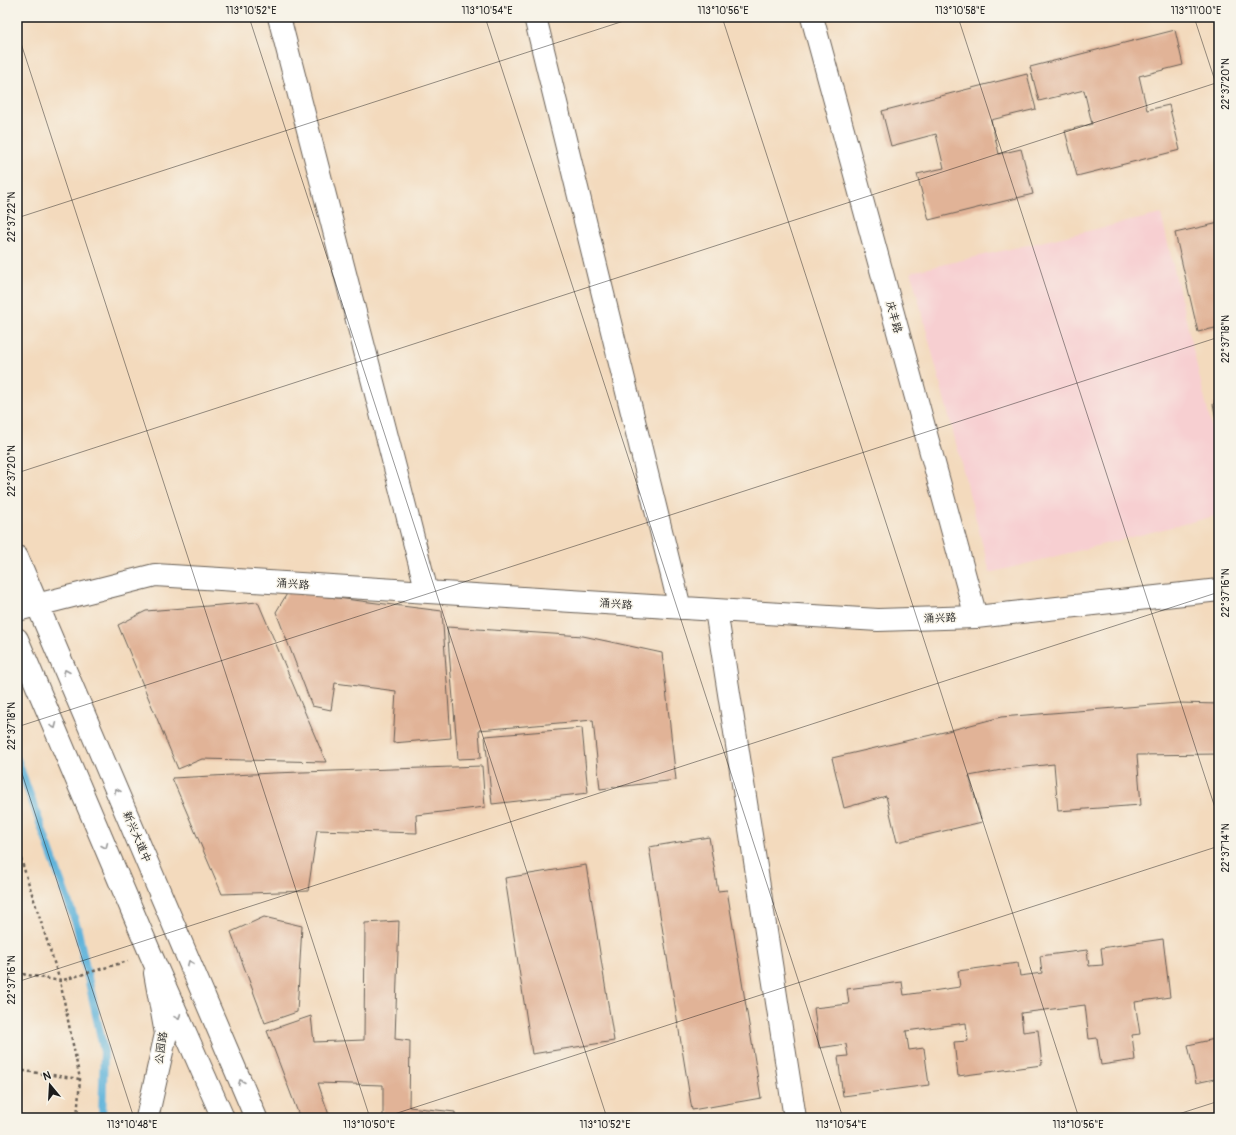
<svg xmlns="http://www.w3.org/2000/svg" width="1236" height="1135" font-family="Pangolin,'LXGW WenKai TC',sans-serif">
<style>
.built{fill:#f7cfd1}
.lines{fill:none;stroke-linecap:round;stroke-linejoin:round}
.stream{stroke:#5fb3da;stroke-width:8}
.building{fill:#e1b397}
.minor-casing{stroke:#675e54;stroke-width:24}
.secondary-casing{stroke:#675e54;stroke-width:24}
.path{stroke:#675e54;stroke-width:2.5;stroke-dasharray:3 3;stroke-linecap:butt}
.minor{stroke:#fff;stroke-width:22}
.secondary{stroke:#fff;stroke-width:22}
.oneway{stroke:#999}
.ticks{fill:none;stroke:#1c1c1c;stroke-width:1;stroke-opacity:0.45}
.labels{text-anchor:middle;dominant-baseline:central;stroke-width:3;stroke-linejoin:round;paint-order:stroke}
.street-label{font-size:11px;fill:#1c1c1c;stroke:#f7f3e8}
.neatline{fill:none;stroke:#1c1c1c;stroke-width:1.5}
.ticks-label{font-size:10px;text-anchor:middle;fill:#1c1c1c}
</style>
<rect width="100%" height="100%" fill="#f7f3e8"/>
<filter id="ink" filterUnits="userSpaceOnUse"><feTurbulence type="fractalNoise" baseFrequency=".025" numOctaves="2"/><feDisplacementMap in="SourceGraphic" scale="8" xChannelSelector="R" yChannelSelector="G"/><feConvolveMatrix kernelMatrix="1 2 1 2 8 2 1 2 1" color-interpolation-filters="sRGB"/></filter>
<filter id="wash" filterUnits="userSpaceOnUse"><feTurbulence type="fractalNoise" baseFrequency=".012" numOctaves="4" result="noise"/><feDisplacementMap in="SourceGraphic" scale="16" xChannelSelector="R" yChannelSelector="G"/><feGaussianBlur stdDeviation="0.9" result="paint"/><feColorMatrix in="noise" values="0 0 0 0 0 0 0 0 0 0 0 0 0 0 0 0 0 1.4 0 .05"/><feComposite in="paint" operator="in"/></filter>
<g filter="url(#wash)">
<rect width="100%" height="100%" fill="#f3dabd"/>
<!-- built -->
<path class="built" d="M1161 214 1219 459V515L990 573 911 272Z"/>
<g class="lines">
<!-- stream -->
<path class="stream" d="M17 759 77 926 104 1052 102 1118"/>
</g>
<g id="blocks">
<!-- building -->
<path class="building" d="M1175 30 1183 65 1139 76 1147 110 1169 105 1180 150 1077 176 1065 131 1092 124 1084 90 1039 101 1030 67Z
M1027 74 1036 109 991 120 999 154 1021 149 1033 194 929 220 917 174 944 168 936 134 891 146 882 111Z
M1219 223V327L1198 332 1175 233Z
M1219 402V428L1218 429 1213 404Z
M288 592 442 611 451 738 393 743 396 691 335 683 331 710 312 706 276 612Z
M258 602 326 762 202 759 178 769 118 625 146 611Z
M447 627 583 636 662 653 676 780 600 789 593 720 479 730 481 758 458 759Z
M1178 703 1219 704V754L1137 755 1141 805 1058 811 1054 764 1007 769 969 776 982 822 897 842 886 796 844 808 832 758 944 732 1001 717Z
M582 728 588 793 492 804 485 736Z
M482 766 485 807 416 815 417 833 317 830 308 891 222 894 172 778 273 773Z
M709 837 718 891 727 890 761 1098 692 1110 649 847Z
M586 865 614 1041 532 1054 505 878Z
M264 917 302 926 297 1012 265 1023 231 932Z
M399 921 395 1039 410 1041 409 1107 455 1112V1118H383V1085L318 1083 330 1118H300L267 1031 311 1016 314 1042 364 1040 365 923Z
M1163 939 1170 997 1135 1002 1140 1034 1132 1035 1135 1060 1101 1065 1097 1038 1089 1039 1085 1005 1021 1013 1023 1032 1038 1030 1042 1065 958 1076 954 1042 968 1041 966 1023 906 1031 909 1050 924 1048 929 1085 843 1096 838 1057 848 1056 846 1044 819 1048 814 1008 849 1004 847 989 902 982 904 995 960 987 958 971 1018 963 1020 976 1042 973 1040 956 1087 950 1089 966 1103 965 1101 948Z
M1219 1038V1078L1196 1083 1188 1045Z"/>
</g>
</g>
<g filter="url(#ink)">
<use href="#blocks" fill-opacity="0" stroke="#675e54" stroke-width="1"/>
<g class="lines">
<!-- minor casing -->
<g class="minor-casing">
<path id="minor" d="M279 17 427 592
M535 17 680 608
M812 17 976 617
M17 610 155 575 878 620 976 617 1219 590
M716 610 795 1118
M147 1118 166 1034 155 973"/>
</g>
<!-- secondary casing -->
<g class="secondary-casing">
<path id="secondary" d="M17 557 256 1118
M17 639 151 955 223 1118"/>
</g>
<!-- path -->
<path class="path" d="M17 847 60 981 80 1079 77 1118
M17 973 60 981 128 961
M17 1070 80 1079"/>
<!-- minor -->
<use href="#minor" class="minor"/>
<!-- secondary -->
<use href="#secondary" class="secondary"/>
</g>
<!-- one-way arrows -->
<defs><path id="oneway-chevron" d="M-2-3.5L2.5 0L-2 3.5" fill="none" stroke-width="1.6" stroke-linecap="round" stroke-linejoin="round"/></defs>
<g class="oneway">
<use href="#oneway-chevron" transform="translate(66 672) rotate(-113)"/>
<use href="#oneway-chevron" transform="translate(54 726) rotate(67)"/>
<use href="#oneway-chevron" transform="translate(117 791) rotate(-113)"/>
<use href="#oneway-chevron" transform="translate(105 846) rotate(67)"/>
<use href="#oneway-chevron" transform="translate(190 963) rotate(-113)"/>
<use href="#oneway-chevron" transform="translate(178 1017) rotate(66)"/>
<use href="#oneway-chevron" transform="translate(241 1082) rotate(-113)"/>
</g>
</g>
<!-- ticks -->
<path class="ticks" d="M249 17 607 1118M485 17 843 1118M722 17 1079 1118M958 17 1219 820M1194 17 1219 93M17 31 370 1118M17 218 636 17M17 473 1219 82M17 727 1219 337M17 758 134 1118M17 982 1219 592M382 1118 1219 846M1166 1118 1219 1101"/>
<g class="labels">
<!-- street labels -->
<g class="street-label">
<text transform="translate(894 317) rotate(75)">庆丰路</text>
<text transform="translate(293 584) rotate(4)">涌兴路</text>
<text transform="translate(616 604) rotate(4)">涌兴路</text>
<text transform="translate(940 618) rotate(-2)">涌兴路</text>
<text transform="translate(137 837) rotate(67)">新兴大道中</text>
<text transform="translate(161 1048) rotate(-81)">公园路</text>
</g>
</g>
<!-- margin -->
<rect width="1236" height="1135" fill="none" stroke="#f7f3e8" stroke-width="44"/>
<!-- north arrow -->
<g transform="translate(50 1085) rotate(342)" stroke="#f7f3e8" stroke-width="3" paint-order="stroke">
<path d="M0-3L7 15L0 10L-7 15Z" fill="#1c1c1c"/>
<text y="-6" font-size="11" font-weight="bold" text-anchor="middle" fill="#1c1c1c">N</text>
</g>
<rect x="22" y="22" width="1192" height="1091" class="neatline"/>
<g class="ticks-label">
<text x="251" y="14">113°10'52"E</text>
<text x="487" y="14">113°10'54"E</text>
<text x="723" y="14">113°10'56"E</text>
<text x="960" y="14">113°10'58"E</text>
<text x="1196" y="14">113°11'00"E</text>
<text transform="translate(1225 84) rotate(-90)" y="4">22°37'20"N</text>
<text transform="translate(11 217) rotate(-90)" y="4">22°37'22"N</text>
<text transform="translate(1225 339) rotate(-90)" y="4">22°37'18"N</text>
<text transform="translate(11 471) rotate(-90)" y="4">22°37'20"N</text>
<text transform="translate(1225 593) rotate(-90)" y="4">22°37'16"N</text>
<text transform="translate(11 726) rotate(-90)" y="4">22°37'18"N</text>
<text transform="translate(1225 848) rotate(-90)" y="4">22°37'14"N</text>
<text transform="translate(11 980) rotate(-90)" y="4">22°37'16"N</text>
<text x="132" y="1128">113°10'48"E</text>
<text x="369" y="1128">113°10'50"E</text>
<text x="605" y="1128">113°10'52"E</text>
<text x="841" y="1128">113°10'54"E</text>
<text x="1078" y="1128">113°10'56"E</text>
</g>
</svg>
